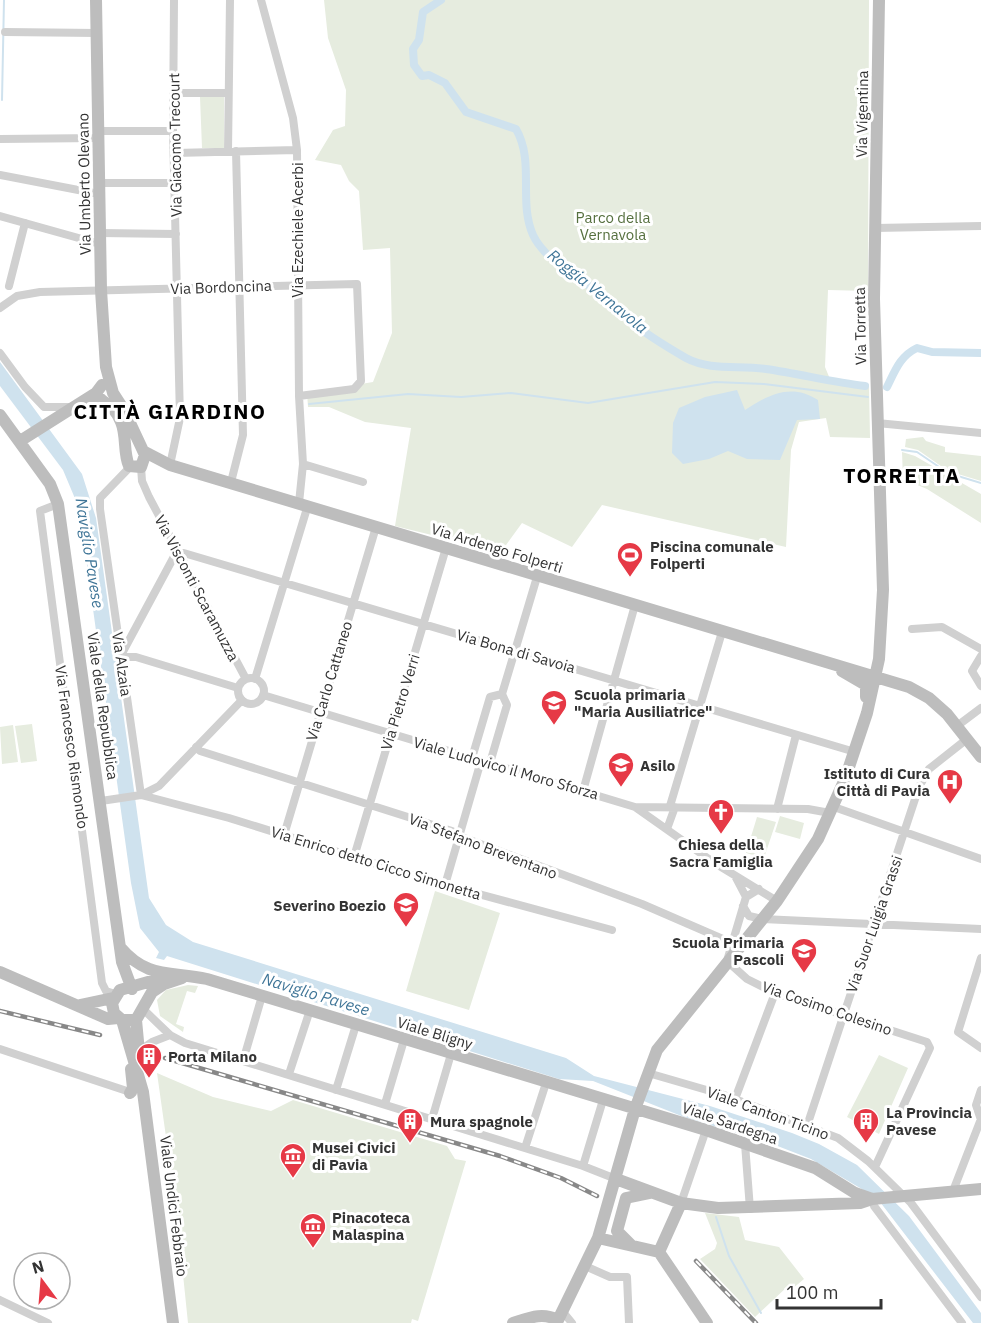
<svg xmlns="http://www.w3.org/2000/svg" width="981" height="1323" font-family="'IBM Plex Sans',sans-serif">
<style>
.green{fill:#e6ecdf}
.water{fill:#cfe2ee}
.lines{fill:none;stroke-linecap:round;stroke-linejoin:round}
.stream{stroke:#cfe2ee;stroke-width:2}
.canal{stroke:#cfe2ee;stroke-width:8}
.street{stroke:#d0d0d0;stroke-width:8}
.secondary{stroke:#bdbdbd;stroke-width:12}
.rail-casing{stroke:#888;stroke-width:4.5}
.rail{stroke:#fff;stroke-width:2;stroke-dasharray:7;stroke-linecap:butt}
.labels{text-anchor:middle;dominant-baseline:central;stroke-width:6;stroke-linejoin:round;paint-order:stroke}
.street-label{font-size:15px;fill:#333;stroke:#fff}
.park-label{font-size:15px;fill:#56703f;stroke:#fff}
.poi-label{font-size:15px;font-weight:bold;fill:#333;stroke:#fff;text-anchor:start}
.water-label{font-size:16px;font-style:italic;fill:#3f7597;stroke:#fff}
.district-label{font-size:21px;font-weight:bold;letter-spacing:1.5px;fill:#000;stroke:#fff}
</style>
<rect width="100%" height="100%" fill="#fff"/>
<!-- green -->
<path class="green" d="M324 0H869L868 291 828 290 825 367 830 379 869 384 870 438 830 437 826 418 799 422 791 450 786 547 602 505 572 547 522 523 501 552 395 526 411 428 365 422 329 407H308L307 393 373 382 392 333 390 248 363 250 359 191 349 181 341 165 315 160 333 130 345 126 346 90 328 38Z
M224 96V148H202L200 97Z
M923 437 926 441 945 447V452L981 456V481L948 471 918 450 905 447 906 439Z
M902 452 915 456 981 494V523L927 489 903 479Z
M32 724 37 761 21 763 15 726Z
M13 725 18 762 2 764 0 727Z
M780 816 804 823 800 839 775 832Z
M757 817 776 822 764 858 746 853Z
M435 891 500 913 469 1010 406 991Z
M188 985 198 986 195 993 187 991 176 1024 184 1027 183 1032 160 1016 157 1000 166 990Z
M879 1055 908 1068 879 1134 847 1117Z
M157 1073 213 1097 271 1111 293 1100 447 1146 455 1159 466 1161 418 1321 412 1319 411 1323H188L181 1255 185 1249 179 1242 169 1155 172 1149 167 1144Z
M705 1213 739 1217 745 1240 779 1247 804 1279 792 1289 788 1286 755 1317 700 1259 715 1249 717 1243Z"/>
<!-- water -->
<path class="water" d="M0 362 82 474 96 518 149 898 166 925 193 942 566 1058 594 1076 710 1106 792 1133 819 1144 857 1165 909 1216 981 1313V1323H973L877 1198 811 1159 775 1145 684 1117 593 1081 559 1079 167 956 164 960 156 958 159 952 140 928 131 883 79 508 63 470 0 386Z
M737 390 745 410C769 394 792 383 818 400L820 419 797 420 780 460 747 459 728 451 709 459 683 464 672 453 673 423 679 408 705 397Z"/>
<g class="lines">
<!-- stream -->
<path class="stream" d="M2 100 4 0
M309 404 408 394 461 397 511 393 588 403 715 382 764 384 868 397
M902 450 917 452 948 473 981 483
M716 1217 729 1256 761 1313"/>
<!-- canal -->
<path class="canal" d="M441 0 423 12 419 40 413 49 414 65 422 76 429 75 445 83 466 112 516 129C535 162 518 201 533 235 543 257 575 277 594 289 607 297 617 310 629 320 645 334 667 347 686 358 710 371 739 365 766 369 800 374 832 382 865 386
M887 387C895 371 900 356 917 348L932 352 981 353"/>
<!-- street -->
<path class="street" d="M261 0 293 118 297 150 299 396 303 464 299 503
M5 32 97 33
M174 93H228
M99 131H173
M0 139 99 138
M228 151 230 0
M175 153 297 150
M0 175 99 194
M99 183H175
M0 216 100 244
M875 228 981 226
M100 233 176 234
M9 286 25 223
M0 308 17 296 40 292 357 284 361 381 354 389 299 396
M0 353 25 387 44 407H72
M877 423 981 433
M303 464 363 482
M170 465 180 418 173 131 174 0
M130 467 100 498V509L141 795
M141 467 142 481 149 497 246 679
M231 482 243 435 236 151
M58 504 40 511 102 983 106 991 115 994
M912 629 942 627 981 649
M981 656 972 671 981 686
M120 657 177 551 855 752
M120 657H136L238 688
M238 691a13 13 0 1 1 26 0a13 13 0 1 1-26 0Z
M255 679 308 505
M263 695 635 807 713 862 777 901
M957 726 981 708
M196 747 200 751 452 831 459 836 642 904 732 943
M472 758 490 697 502 694
M490 763 507 705 502 694 537 577
M583 791 635 605
M141 795 229 818 434 882 612 930
M101 801 141 795 159 786 242 700
M670 806 722 632
M635 807 808 809 830 813
M834 807 981 859
M777 809 796 735
M667 829 675 807
M284 835 376 527
M354 857 446 548
M735 876 746 897
M445 885 481 761
M759 889 746 897 727 961 747 979 775 993 927 1042 930 1048 875 1167
M743 906 749 916 762 919 981 929
M981 958 958 1032 981 1048
M144 1010 170 1035 185 1043 583 1166 616 1179
M0 1049 133 1093
M139 1051 152 1042 170 1035
M243 1061 262 996
M648 1073 724 1095 838 1138 868 1161 911 1203 981 1297
M289 1074 310 1010
M336 1090 356 1025
M735 1099 775 993
M385 1104 404 1040
M432 1119 451 1054
M981 1120 976 1105 981 1090
M807 1126 919 787 929 769 967 739
M745 1144 750 1209
M525 1148 546 1083
M583 1166 603 1100
M953 1191 981 1119
M872 1199 874 1206 962 1323
M681 1203 706 1130
M585 1266 610 1277H627L629 1323
M0 1300 48 1323
M563 1312 572 1323"/>
<!-- secondary -->
<path class="secondary" d="M96 0 101 290 106 367 113 393 124 410 145 455 141 467 129 466C123 452 127 436 121 422 114 403 101 404 96 393
M0 415 50 484 58 504 122 962 132 989
M20 441 96 393 102 385
M143 451 170 465 909 687 929 698 947 714 981 757
M842 671 866 685V697
M120 947C147 979 170 971 207 979L706 1130 815 1168 855 1193 872 1199
M0 972 108 1019 118 1018
M169 976 120 990 112 1003 114 1013 122 1020H136L152 992 164 984 182 978
M80 1005 113 998
M122 1020 143 1092 173 1323
M136 1020 139 1052
M130 1093 133 1088 131 1069
M616 1179 681 1203 718 1208 860 1203 872 1199 981 1189
M598 1238 659 1252
M631 1245 617 1231 626 1198 650 1193
M659 1252 707 1323
M659 1252 681 1203
M513 1323C529 1318 542 1312 558 1320L598 1238 635 1109 657 1050 777 901 818 839 845 779 867 713 879 659 883 590 874 299 879 0"/>
<!-- rail casing -->
<g class="rail-casing">
<path id="rail" d="M0 1011 100 1035
M165 1058 500 1156 561 1178 597 1196
M696 1261 756 1323"/>
</g>
<!-- rail -->
<use href="#rail" class="rail"/>
</g>
<!-- icons -->
<defs>
<g id="stadium-pin" transform="scale(1.35)"><path d="M0 17L-7.5 6A9.5 9.5 0 1 1 7.5 6Z" fill="#e63946" stroke="#fff"/><path d="M0-5a6.5 5 0 1 0 0 10a6.5 5 0 1 0 0-10ZM-3.5-1.8h7v3.6h-7Z" fill="#fff"/></g>
<g id="school-pin" transform="scale(1.35)"><path d="M0 17L-7.5 6A9.5 9.5 0 1 1 7.5 6Z" fill="#e63946" stroke="#fff"/><path d="M0-5L7-2L0 1L-7-2ZM-4 1L0 2.5L4 1V4Q0 6-4 4Z" fill="#fff"/></g>
<g id="hospital-pin" transform="scale(1.35)"><path d="M0 17L-7.5 6A9.5 9.5 0 1 1 7.5 6Z" fill="#e63946" stroke="#fff"/><path d="M-5-5h3v3.5h4V-5h3V5h-3V1.5h-4V5h-3Z" fill="#fff"/></g>
<g id="church-pin" transform="scale(1.35)"><path d="M0 17L-7.5 6A9.5 9.5 0 1 1 7.5 6Z" fill="#e63946" stroke="#fff"/><path d="M-1.2-6h2.4v3.5h3.3v2.4h-3.3V6h-2.4V-.1h-3.3v-2.4h3.3Z" fill="#fff"/></g>
<g id="building-pin" transform="scale(1.35)"><path d="M0 17L-7.5 6A9.5 9.5 0 1 1 7.5 6Z" fill="#e63946" stroke="#fff"/><path d="M-4-6H4V6H1V3H-1V6H-4ZM-2.5-4.3h1.7v1.8h-1.7ZM.8-4.3h1.7v1.8H.8ZM-2.5-1h1.7V.8h-1.7ZM.8-1h1.7V.8H.8Z" fill="#fff"/></g>
<g id="museum-pin" transform="scale(1.35)"><path d="M0 17L-7.5 6A9.5 9.5 0 1 1 7.5 6Z" fill="#e63946" stroke="#fff"/><path d="M0-6L6-3V-2H-6V-3ZM-5-1h2V3h-2ZM-1-1h2V3h-2ZM3-1h2V3H3ZM-6 4H6V6H-6Z" fill="#fff"/></g>
</defs>
<g fill-rule="evenodd">
<use href="#stadium-pin" x="630" y="555"/>
<use href="#school-pin" x="554" y="703"/>
<use href="#school-pin" x="621" y="765"/>
<use href="#hospital-pin" x="950" y="782"/>
<use href="#church-pin" x="721" y="812"/>
<use href="#school-pin" x="406" y="905"/>
<use href="#school-pin" x="804" y="951"/>
<use href="#building-pin" x="149" y="1056"/>
<use href="#building-pin" x="410" y="1121"/>
<use href="#building-pin" x="866" y="1121"/>
<use href="#museum-pin" x="293" y="1156"/>
<use href="#museum-pin" x="313" y="1226"/>
</g>
<g class="labels">
<!-- street labels -->
<g class="street-label">
<text transform="translate(862 114) rotate(-89)">Via Vigentina</text>
<text transform="translate(175 145) rotate(-91)">Via Giacomo Trecourt</text>
<text transform="translate(84 184) rotate(-91)">Via Umberto Olevano</text>
<text transform="translate(297 230) rotate(-90)">Via Ezechiele Acerbi</text>
<text transform="translate(221 287) rotate(-2)">Via Bordoncina</text>
<text transform="translate(860 326) rotate(-91)">Via Torretta</text>
<text transform="translate(497 548) rotate(17)">Via Ardengo Folperti</text>
<text transform="translate(197 588) rotate(62)">Via Visconti Scaramuzza</text>
<text transform="translate(516 651) rotate(16)">Via Bona di Savoia</text>
<text transform="translate(122 664) rotate(82)">Via Alzaia</text>
<text transform="translate(329 681) rotate(-73)">Via Carlo Cattaneo</text>
<text transform="translate(400 702) rotate(-73)">Via Pietro Verri</text>
<text transform="translate(103 706) rotate(82)">Viale della Repubblica</text>
<text transform="translate(72 747) rotate(82)">Via Francesco Rismondo</text>
<text transform="translate(506 768) rotate(16)">Viale Ludovico il Moro Sforza</text>
<text transform="translate(483 846) rotate(21)">Via Stefano Breventano</text>
<text transform="translate(376 863) rotate(17)">Via Enrico detto Cicco Simonetta</text>
<text transform="translate(874 924) rotate(-71)">Via Suor Luigia Grassi</text>
<text transform="translate(827 1008) rotate(19)">Via Cosimo Colesino</text>
<text transform="translate(435 1033) rotate(17)">Viale Bligny</text>
<text transform="translate(768 1113) rotate(20)">Viale Canton Ticino</text>
<text transform="translate(730 1123) rotate(19)">Viale Sardegna</text>
<text transform="translate(174 1206) rotate(83)">Viale Undici Febbraio</text>
</g>
<!-- park labels -->
<g class="park-label">
<text x="613" y="217">Parco della<tspan x="613" dy="17">Vernavola</tspan></text>
</g>
<!-- poi labels -->
<g class="poi-label">
<text x="650" y="546">Piscina comunale<tspan x="650" dy="17">Folperti</tspan></text>
<text x="574" y="694">Scuola primaria<tspan x="574" dy="17">"Maria Ausiliatrice"</tspan></text>
<text x="640" y="765">Asilo</text>
<text x="930" y="773" text-anchor="end">Istituto di Cura<tspan x="930" dy="17">Città di Pavia</tspan></text>
<text x="721" y="844" text-anchor="middle">Chiesa della<tspan x="721" dy="17">Sacra Famiglia</tspan></text>
<text x="386" y="905" text-anchor="end">Severino Boezio</text>
<text x="784" y="942" text-anchor="end">Scuola Primaria<tspan x="784" dy="17">Pascoli</tspan></text>
<text x="168" y="1056">Porta Milano</text>
<text x="886" y="1112">La Provincia<tspan x="886" dy="17">Pavese</tspan></text>
<text x="430" y="1121">Mura spagnole</text>
<text x="312" y="1147">Musei Civici<tspan x="312" dy="17">di Pavia</tspan></text>
<text x="332" y="1217">Pinacoteca<tspan x="332" dy="17">Malaspina</tspan></text>
</g>
<!-- water labels -->
<g class="water-label">
<text transform="translate(598 291) rotate(39)">Roggia Vernavola</text>
<text transform="translate(90 553) rotate(81)">Naviglio Pavese</text>
<text transform="translate(316 994) rotate(17)">Naviglio Pavese</text>
</g>
<!-- district labels -->
<g class="district-label">
<text x="170" y="411">CITTÀ GIARDINO</text>
<text x="902" y="475">TORRETTA</text>
</g>
</g>
<!-- north arrow -->
<g transform="translate(42 1281) rotate(344)"><circle r="28" fill="#ffffff" stroke="#adadad" stroke-width="1.5"/>
<path d="M0-4.5L10 22L0 15L-10 22Z" fill="#e63946"/>
<text y="-9" font-size="16" font-weight="bold" text-anchor="middle" fill="#333333">N</text>
</g>
<!-- scale -->
<path d="M777 1299v9h104v-9" fill="none" stroke="#333333" stroke-width="3"/>
<text x="786" y="1299" font-size="18" fill="#333333" stroke="#ffffff" stroke-width="4.5" paint-order="stroke">100 m</text>
</svg>
